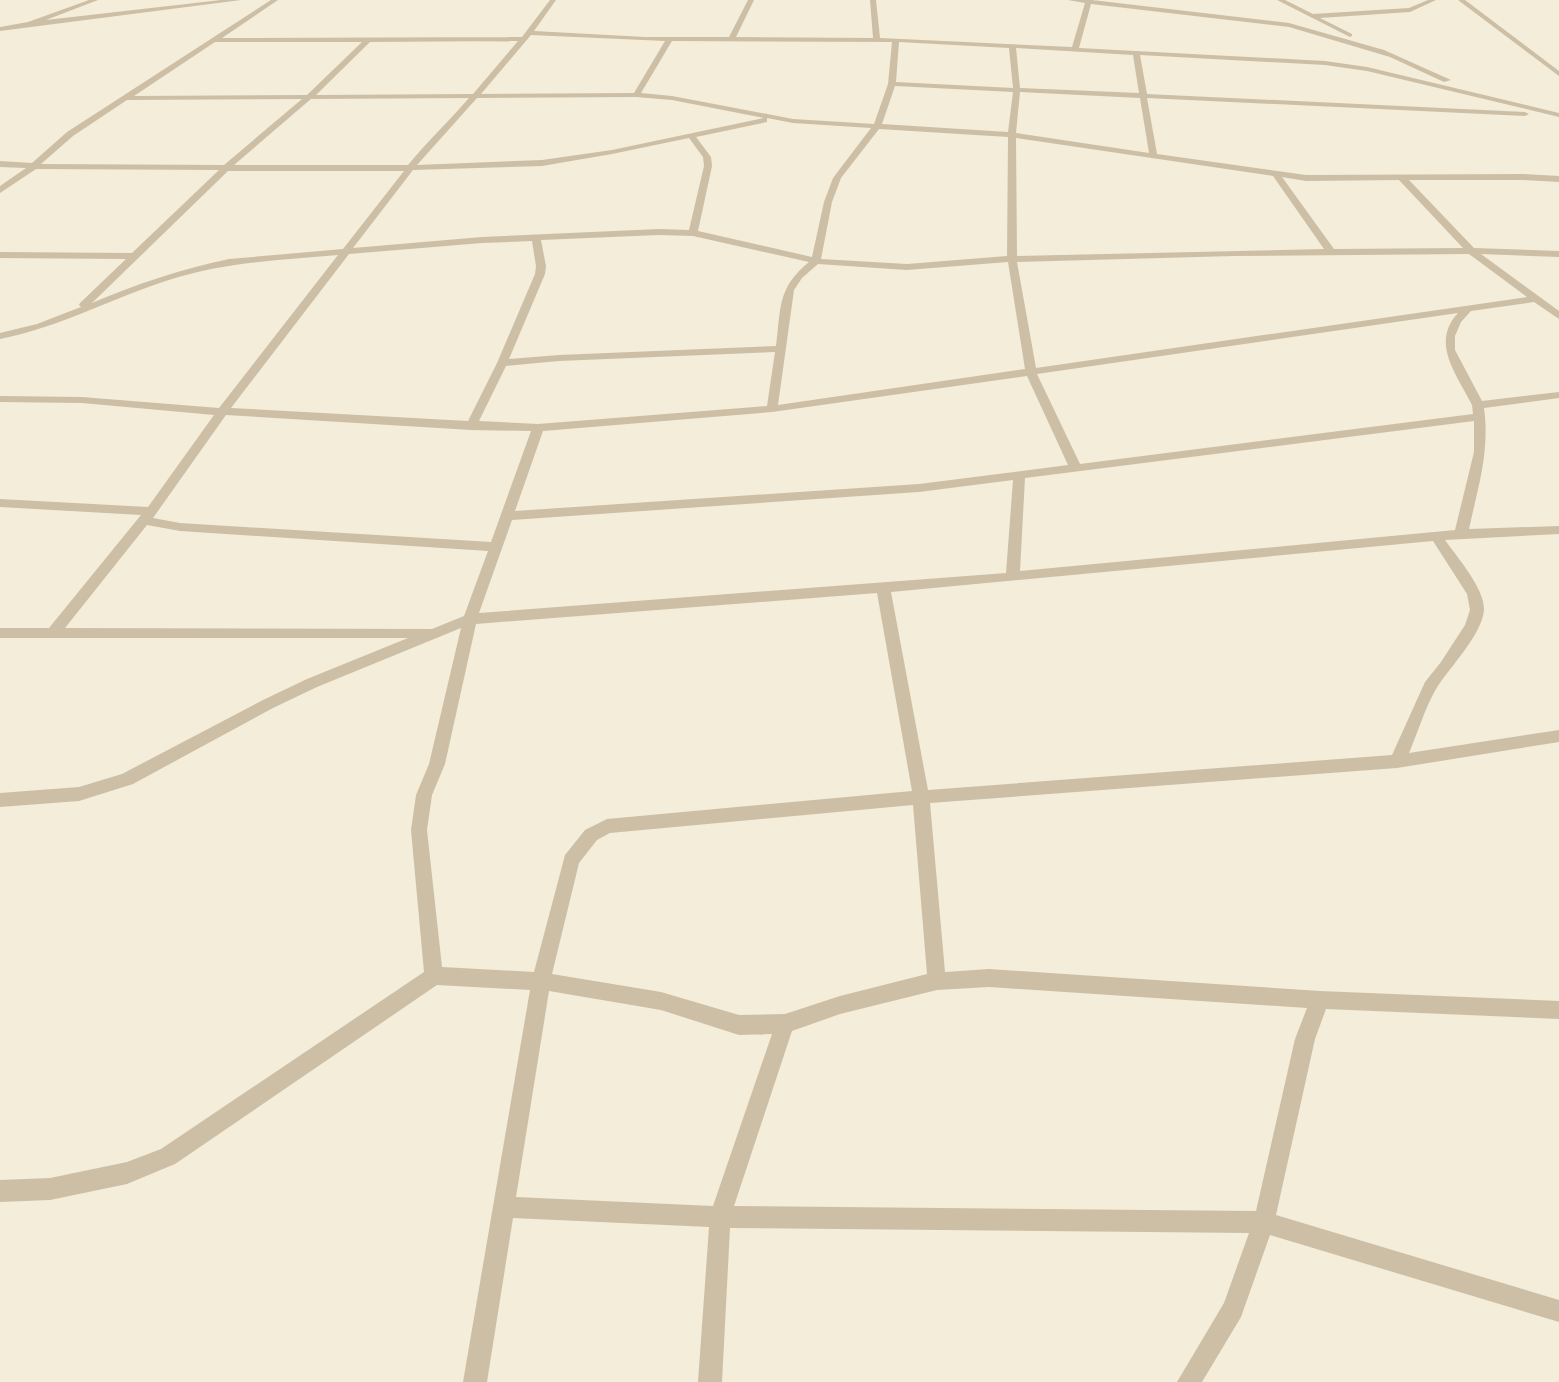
<svg xmlns="http://www.w3.org/2000/svg" width="1559" height="1382" font-family="'Titillium Web',sans-serif">
<style>
.lines{fill:none;stroke-linecap:round;stroke-linejoin:round}
.minor{fill:#cdbfa5;fill-rule:evenodd}
</style>
<rect width="100%" height="100%" fill="#f4edda"/>
<g class="lines">
<!-- minor -->
<path class="minor" d="M89 0H98L46 20 221 0H241L0 31V27L28 22Z
M271 0H278L222 38 522 37 550 0H556L534 31 645 37H729L748 0H754L736 37 873 38 870 0H876L880 38 1072 47 1085 3 1068 0H1092L1289 23 1384 50 1451 80 1444 82 1390 57 1289 27 1091 4 1079 48 1325 61 1367 67 1559 113V117L1367 71 1325 65 1140 55 1147 94 1525 112 1529 114 1525 116 1147 98 1157 154 1306 175 1523 174 1559 176V182L1523 180H1409L1474 248 1559 251V257L1481 254 1559 311V319L1534 302 1471 311 1461 322 1455 336V350L1482 401 1559 392V398L1484 408C1490 452 1478 487 1469 529L1559 526V534L1445 540C1457 557 1485 589 1484 610 1482 635 1449 668 1436 689 1425 708 1418 732 1409 753L1559 730V742L1397 768 930 803 945 972 989 969 1320 991 1559 1001V1019L1326 1009 1315 1039 1276 1215 1559 1300V1322L1270 1235 1241 1317 1202 1382H1177L1224 1303 1249 1233 730 1228 722 1382H698L709 1227 513 1218 487 1382H463L530 990 437 985 175 1164 127 1184 50 1200 0 1202V1180L50 1178 127 1162 161 1149 424 972 411 830 416 795 429 764 461 628 317 687 273 708 133 784 79 801 0 807V793L79 787 122 774 263 700 307 679 408 638H0V628H49L141 515 0 507V499L148 507 214 415 82 403 0 402V396L82 397 219 408 338 255C282 260 226 262 172 279 114 297 61 327 0 339V333L37 324 81 307 79 305 80 303 126 259 0 258V252L132 253 219 170 36 169 0 193V186L26 168 0 167V161L32 163 67 132ZM531 35 665 41 634 93 481 94ZM518 41 473 94 316 95 370 42ZM672 41 892 42 888 84 874 124 793 119 672 96 641 93ZM215 42H362L307 95 134 96ZM899 42 1009 48 1013 88 896 82ZM1016 48 1133 55 1139 93 1020 88ZM895 86 1013 92 1008 132 882 124ZM1020 92 1140 98 1149 153 1016 133ZM636 97 672 100 764 118 612 150 542 160 417 165 477 98ZM469 98C449 121 427 142 408 165H234L311 99ZM302 99 224 165 41 164 73 136 127 100ZM767 118 793 123 871 128 833 178 824 202 812 257 698 231 712 166 711 157 696 137 767 122ZM879 129 1008 137 1007 256 907 264 821 259 832 202 841 178ZM689 138 703 157 704 166 689 230 659 229 482 237 353 248 413 170 542 166 612 154ZM1016 138 1273 176 1324 249 1017 256ZM228 171H404L343 249 229 259C181 269 137 284 92 303ZM1282 177 1306 181 1399 180 1463 248 1334 249ZM659 235 693 236 809 262C777 288 781 308 776 346L559 355 509 359 545 274 546 266 541 240ZM532 241 536 266 535 274 497 363 468 421 231 408 349 254 482 243ZM1469 254 1527 297 1036 368 1017 262 1234 256ZM1008 262 1025 369 778 405 794 290 802 278 818 264 907 270ZM1458 313C1430 343 1457 375 1472 405L1473 414 1080 464 1037 374ZM775 352 767 406 538 424 479 421 506 366 559 361ZM1027 376 1068 465 919 484 515 511 543 431 772 412ZM226 415 471 430 531 431 491 542 180 523 153 518ZM1474 421V452L1455 530 1020 571 1025 478ZM1013 480 1006 573 479 613 512 520 919 492ZM147 525 180 531 488 551 464 616 432 629 65 628ZM1433 541 1467 594 1470 610 1465 625 1441 662 1425 682 1392 755 928 790 891 592ZM877 593 912 791 607 819 585 830 565 855 534 972 442 967 427 830 432 795 445 764 476 624ZM913 805 927 974 840 996 785 1014 739 1015 661 992 552 974 579 863 597 840 610 833ZM989 987 1307 1008 1295 1039 1256 1211 734 1206 792 1031 840 1014 937 990ZM549 991 661 1010 739 1035 772 1034 713 1206 516 1197Z
M1277 0H1285L1313 14 1409 8 1428 0H1436L1410 12 1320 18 1352 34V36L1350 37Z
M1458 0H1465L1559 71V76Z"/>
</g>
</svg>
